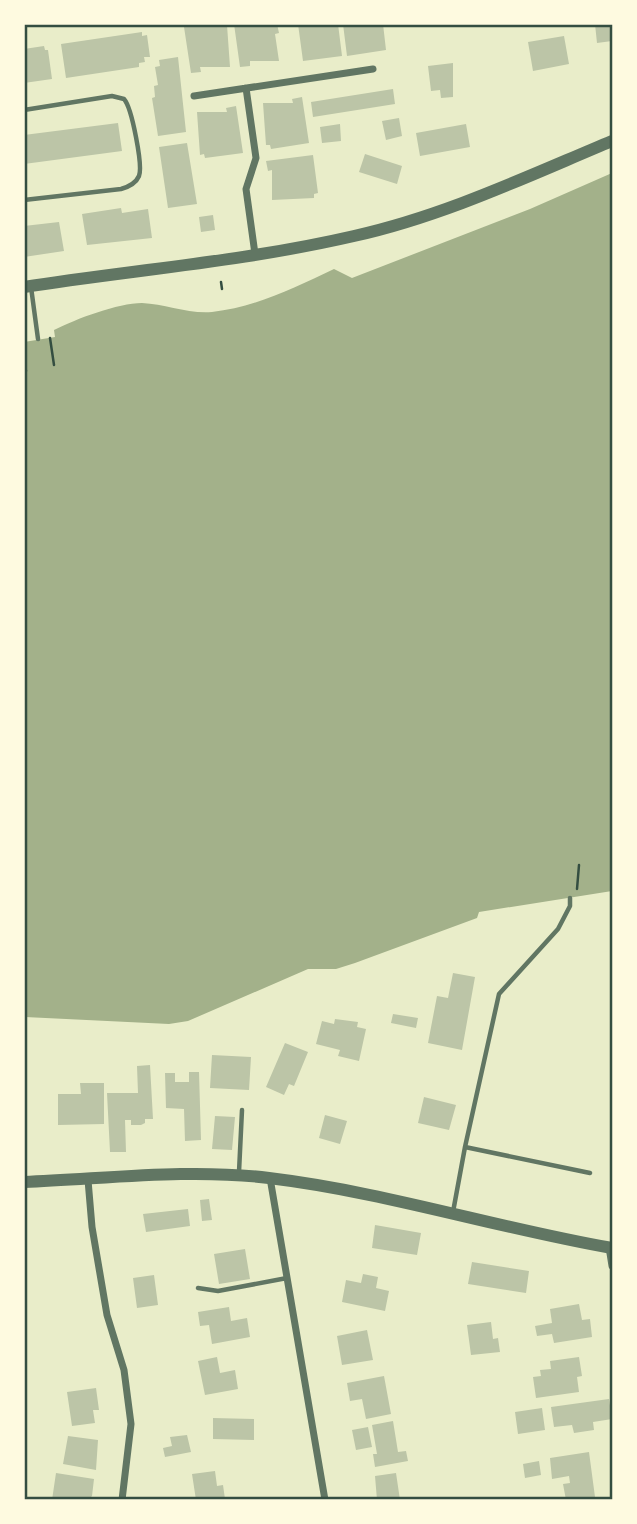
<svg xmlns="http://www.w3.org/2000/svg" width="637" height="1524" font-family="Ubuntu,sans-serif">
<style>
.water{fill:#a3b18a}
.building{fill:#bcc5a7}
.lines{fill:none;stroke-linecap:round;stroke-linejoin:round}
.path{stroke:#344e41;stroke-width:2.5}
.service{stroke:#617663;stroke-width:4.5}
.minor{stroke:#617663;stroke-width:7}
.tertiary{stroke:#617663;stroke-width:12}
.neatline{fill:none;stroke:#344e41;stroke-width:2.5}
</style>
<rect width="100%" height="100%" fill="#e9edc9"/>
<!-- water -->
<path class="water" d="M612 173V891L479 912 477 918 355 963 336 969H308L188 1021 169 1024 25 1017 24 342 55 337 54 330C76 319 118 303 142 303 165 304 188 314 212 312 256 307 294 288 334 269L352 278 530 209Z"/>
<!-- building -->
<path class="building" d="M200 24 227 25 230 67H200L201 72 191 73 184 27Z
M234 24H277L279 33 275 34 279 61H250V66L240 67Z
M298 24H338L342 56 303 61Z
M343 24H383L386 50 347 56Z
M595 24H612V41L597 43Z
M142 32V36L147 35 150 57H144L145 62 139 63V67L66 78 61 44Z
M564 36 569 64 533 71 528 42Z
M44 46 45 50H48L52 79 24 83V49Z
M178 57 186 132 158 136 152 98 155 97 154 86 158 85 155 67 160 66 159 60Z
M453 63V97L441 98 440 90 431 91 428 66Z
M393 89 395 104 313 117 311 102Z
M302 97 309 143 271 149 270 145H266L263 103H293L292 99Z
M236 106 243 153 205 158 204 154 200 155 197 112H227L226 108Z
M399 118 402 136 386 140 382 121Z
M118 123 122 151 24 164V135Z
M340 124 341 141 322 143 320 127Z
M466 124 470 147 420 156 416 133Z
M187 143 197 204 168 208 159 147Z
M365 154 402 166 397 184 359 172Z
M313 155 318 193 314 194V198L272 200V170L268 171 266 161Z
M121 208 122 213 148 209 152 238 87 245 82 214Z
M213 215 215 230 201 232 199 217Z
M59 222 64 251 24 257V226Z
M453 973 475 977 462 1050 428 1043 437 996 448 998Z
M393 1014 418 1018 416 1028 391 1023Z
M335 1019 358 1022 357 1027 366 1029 359 1061 338 1056 340 1050 316 1044 322 1021 334 1024Z
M285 1043 308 1052 294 1086 289 1084 284 1095 266 1087Z
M212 1055 251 1057 249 1090 210 1088Z
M150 1065 153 1119H145V1123L141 1125H131V1120H125L126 1152H110L107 1093H138L137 1066Z
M189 1072H199L201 1140 185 1141 184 1109 166 1108 165 1073H175V1082H189Z
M80 1083H104V1124L58 1125V1094H81Z
M424 1097 456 1105 449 1130 418 1123Z
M325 1115 347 1121 340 1144 319 1138Z
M215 1116 235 1117 232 1150 212 1149Z
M209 1199 212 1220 202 1221 200 1200Z
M188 1209 190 1226 146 1232 143 1214Z
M375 1225 421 1233 417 1255 372 1248Z
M245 1249 250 1279 219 1284 214 1254Z
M472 1262 529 1271 526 1293 468 1284Z
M363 1274 378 1277 376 1288 389 1291 385 1311 342 1302 346 1280 361 1283Z
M154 1275 158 1305 137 1308 133 1278Z
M579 1304 582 1320 590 1319 592 1337 554 1343 552 1334 537 1336 535 1326 552 1323 550 1309Z
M229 1307 231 1321 247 1318 250 1337 212 1344 209 1325 200 1326 198 1312Z
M491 1322 493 1339 498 1338 500 1352 471 1355 467 1325Z
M367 1330 373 1360 342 1365 337 1336Z
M217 1357 220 1373 235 1370 238 1389 205 1395 198 1361Z
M579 1357 582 1376 577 1377 579 1392 536 1398 533 1377 541 1376 540 1370 551 1369 550 1361Z
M384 1376 391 1414 366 1419 362 1399 350 1401 347 1383Z
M96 1388 99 1410H93L95 1423 72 1426 67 1392Z
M609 1399 612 1419 593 1422 594 1430 574 1433 572 1425 554 1427 551 1407Z
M542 1408 545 1430 518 1434 515 1412Z
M213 1418 254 1419V1440L213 1439Z
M393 1421 398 1452 406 1451 408 1461 375 1467 373 1454H377L372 1425Z
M368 1427 372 1447 356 1450 352 1430Z
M187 1435 191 1452 165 1457 163 1448 172 1446 170 1437Z
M68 1436 98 1440 96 1470 63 1464Z
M589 1452 595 1497 566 1500 563 1484 570 1483 569 1476 552 1479 550 1458Z
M539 1461 541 1475 525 1478 523 1464Z
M215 1471 217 1486 223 1485 225 1499 196 1500 192 1474Z
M56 1473 94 1479 92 1496 88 1500H52Z
M396 1473 400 1500H377L375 1476Z"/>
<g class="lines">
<!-- path -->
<path class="path" d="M221 282 222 289
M50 338 54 365
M24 358 26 371
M577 889 579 865"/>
<!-- service -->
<path class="service" d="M24 110 112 96 124 99C132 108 143 166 139 176 136 183 128 187 121 189L24 200
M31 287 38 339
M465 1147 499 994 558 929 570 906V898
M239 1172 242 1110
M453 1212 465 1147 590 1173
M198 1288 218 1291 287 1278"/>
<!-- minor -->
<path class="minor" d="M246 88 256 158 246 189 255 254
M194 96 373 69
M270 1178 325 1500
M88 1180 92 1227 107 1315 124 1370 131 1424 122 1500
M609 1247 612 1266"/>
<!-- tertiary -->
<path class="tertiary" d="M24 287C134 270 246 261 354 236 444 216 528 176 612 141
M24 1182C105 1179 189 1168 269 1178 385 1192 497 1228 612 1248"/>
</g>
<!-- border -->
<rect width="637" height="1524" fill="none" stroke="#fefae0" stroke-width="52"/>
<rect x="26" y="26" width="585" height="1472" class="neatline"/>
</svg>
